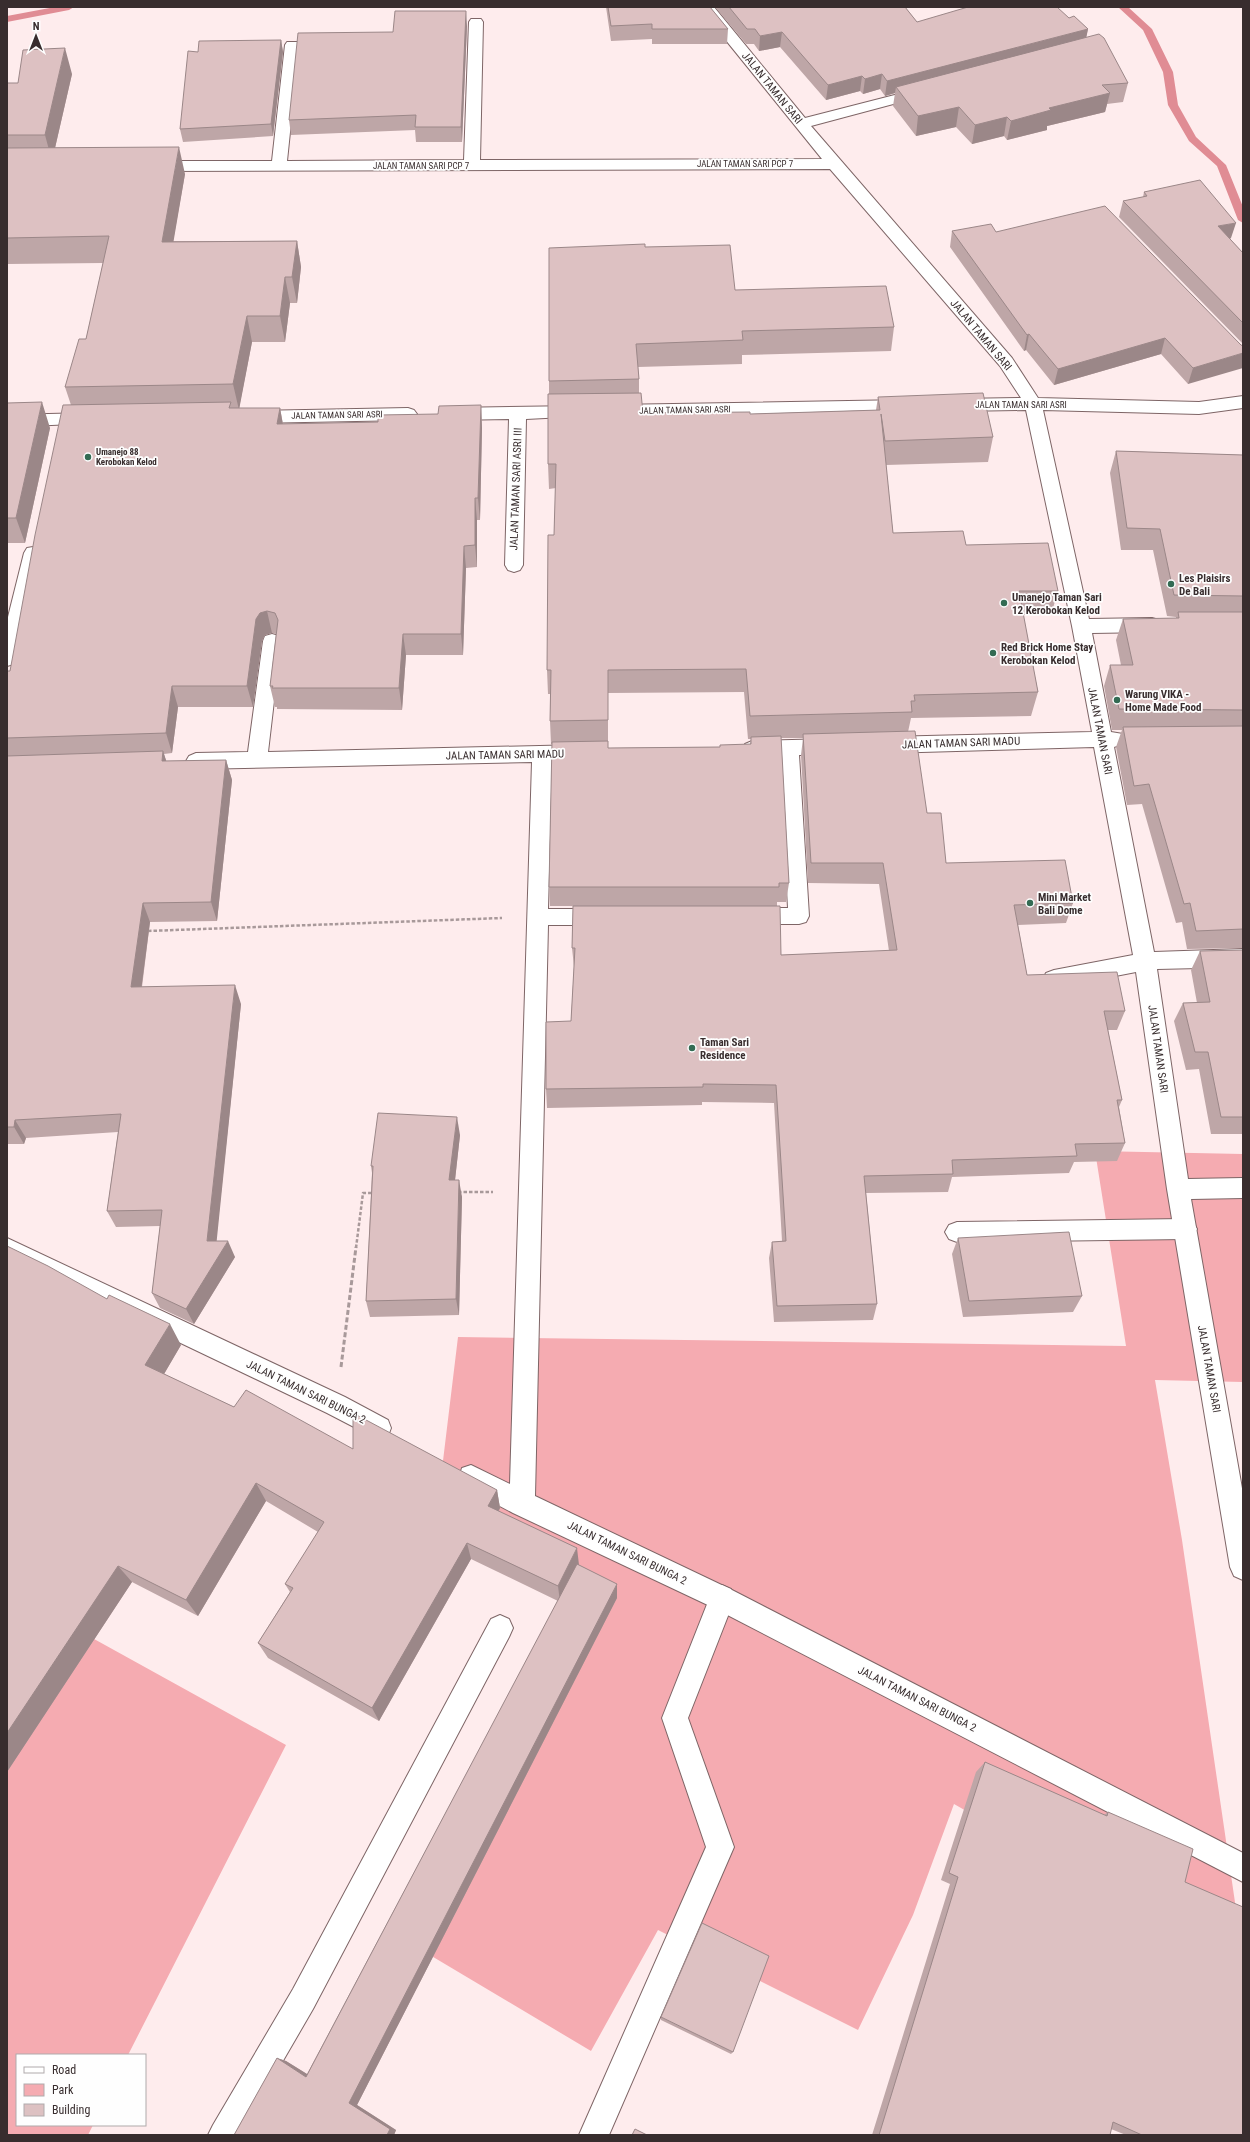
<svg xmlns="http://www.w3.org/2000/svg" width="1250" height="2142" font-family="'Roboto Condensed',sans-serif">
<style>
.green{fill:#f5abb1}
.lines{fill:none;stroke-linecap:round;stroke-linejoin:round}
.stream{fill:#e08c94;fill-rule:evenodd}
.lane-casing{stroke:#7e6566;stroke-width:2}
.street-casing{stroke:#7e6566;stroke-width:2}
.path-far1{stroke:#a8999a;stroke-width:2.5;stroke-dasharray:3.5 2;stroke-linecap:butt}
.path{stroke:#a8999a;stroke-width:3;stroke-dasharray:5 2.5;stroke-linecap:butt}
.lane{fill:#fff;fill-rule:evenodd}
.street{fill:#fff;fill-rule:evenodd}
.wall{fill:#bea6a7;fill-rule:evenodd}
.shaded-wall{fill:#9b8788}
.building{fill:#ddc1c2;stroke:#9b8788}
.poi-dot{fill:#336b53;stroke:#fefefe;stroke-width:1.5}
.labels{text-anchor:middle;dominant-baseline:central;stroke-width:3.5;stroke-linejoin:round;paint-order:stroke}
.far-street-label{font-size:9px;fill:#382d2e;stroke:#fefefe}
.far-poi-label{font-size:9px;font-weight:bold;fill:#382d2e;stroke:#fefefe;text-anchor:start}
.street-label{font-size:11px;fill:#382d2e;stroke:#fefefe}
.poi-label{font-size:11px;font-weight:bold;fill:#382d2e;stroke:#fefefe;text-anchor:start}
</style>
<rect width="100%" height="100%" fill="#feeced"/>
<!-- green -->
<path class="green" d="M1095 1151 1243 1154V1382L1155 1380 1182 1540 1243 1957V1969L954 1804 913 1915 858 2030 658 1930 591 2051 408 1942 598 1599 438 1502 458 1337 1126 1346Z
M76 1629 286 1745 128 2055H17V2125H93L88 2135H7V1750Z"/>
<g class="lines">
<!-- stream -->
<path class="stream" d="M55 7H74L69 10 7 22V16Z
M1118 7H1128L1152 29 1173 72 1178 105 1196 137 1226 165 1243 207V223L1238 220 1217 166 1189 141 1168 105 1163 72 1143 30Z"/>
<!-- lane casing -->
<g class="lane-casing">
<path id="lane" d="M1185 1219 1193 1222 1197 1229 1193 1236 1185 1239 957 1242 949 1239 945 1232 949 1225 957 1222Z
M722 1585 731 1589 735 1598 688 1718 734 1847 609 2135H579L706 1847 662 1718 713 1589Z
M500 1615 509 1619 513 1628 509 1637 313 2009 240 2135H208L213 2125 293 1989 491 1619Z"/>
</g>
<!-- street casing -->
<g class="street-casing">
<path id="street" d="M699 7H714L805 118 922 88 927 89 929 92 927 95 811 126 1012 358 1038 398 1199 402 1243 396V408L1199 414 1043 410 1089 619 1152 618 1159 620 1161 625 1159 630 1152 632 1092 633 1111 732 1123 734 1126 739 1123 744 1114 747 1154 952 1243 949V967L1157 969 1188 1179 1243 1178V1198L1191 1199 1243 1494V1580L1234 1576 1230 1567 1167 1189 1136 972 1054 988 1046 985 1043 979 1046 973 1054 970 1133 955 1094 747 886 753 879 750 876 745 879 740 886 737 1092 732 1072 626 1026 410 957 411 951 409 948 405 951 401 957 399 1021 398 1000 366 830 169 153 171 148 169 145 166 148 163 153 161H272L285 45 287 42H297L299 45 287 161 464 160 469 22 471 19H481L483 22 480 160 822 159Z
M906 400 912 402 915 406 912 410 906 412 613 417 607 415 604 411 607 407 613 405Z
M578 406 584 408 587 412 584 416 526 419 523 565 520 570 514 572 508 570 505 565 509 419 451 420 445 418 442 414 445 410 451 408Z
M408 408 414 410 417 414 414 418 408 420 251 423 245 421 242 417 245 413 251 411Z
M90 413 96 415 99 419 96 423 7 427V415Z
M33 547 39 548 42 553 17 659 14 664 7 666V621L24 553 27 548Z
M272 634 279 636 281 641 268 752 582 745 589 748 592 753 589 758 582 761H552L548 909H602L609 911 612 917 609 923 602 925H548L535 1496 730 1589 1243 1853V1882L712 1607 513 1513 462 1486 459 1477 462 1468 471 1465 510 1484 532 762 196 769 189 766 186 761 189 756 196 753 248 752 263 641 265 636Z
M832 739 839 742 842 747 839 752 832 755H799L809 916 806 922 799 924H751L744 922 741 916 744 910 751 908H788L780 756 752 757 745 754 742 749 745 744 752 741Z
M7 1238 345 1397 388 1420 391 1428 388 1436 379 1440 327 1413 7 1260Z"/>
</g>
<!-- path-far1 -->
<path class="path-far1" d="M148 931 502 918
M458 1192H493
M356 1248 363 1193H375"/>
<!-- path -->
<path class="path" d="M341 1367 356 1247"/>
<!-- lane -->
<use href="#lane" class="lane"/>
<!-- street -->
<use href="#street" class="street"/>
</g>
<!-- wall -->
<path class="wall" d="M606 7H710L728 29 727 44H652V39L611 41Z
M715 7H905L917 22 1069 18 1088 29 1086 37 1128 83 1123 102 1107 104 1105 112 1047 126V130L1007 140 1004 136 972 144 956 127 916 136 893 106 895 93 885 96 880 89 863 94 860 91 826 100 780 47 759 51 754 44H746Z
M467 26 462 142H416L415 130 291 135 289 120 393 32Z
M281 40 283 52 273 136 183 142 180 129 198 52Z
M72 74 55 148 185 174 173 241H297L301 267 297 303H290L285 342H252L239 408H280L283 424 378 422 438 414 481 405 482 428 480 520H477V567L466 568 463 655H406L402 710 277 709V707H275L270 686 276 634 272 633 265 635 262 641 253 707H178L172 753 164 754 166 761 226 760 232 780 217 921 150 922 142 987 241 1004 216 1241 235 1257 194 1324 160 1308 152 1293 160 1226 116 1227 107 1211 118 1132 26 1138 24 1144H7V671H10L71 405 65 387 86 339 103 263 7 264V83H18Z
M1144 192 1231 238 1230 239 1243 253V344L1119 217 1123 201 1143 197Z
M952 231 996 232 1241 345 1188 384 1161 354 1054 385 1026 350 1024 351 950 247Z
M645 247 735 290 894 327 891 351 742 355V364L638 367 639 379V393L643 413 750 414 876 410 878 397 993 437 988 462 886 465 893 533 966 545 1058 591 1051 615H1023L1038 692 1031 716 911 718 908 732 927 813 946 863 1073 903 1066 923 1018 925 1027 975 1125 1011 1117 1030H1108L1122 1100 1119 1107 1125 1143 1117 1161 1074 1162 1069 1173 952 1177 948 1192 866 1193 877 1304 873 1320 774 1322 769 1258 772 1242 782 1241 774 1103 702 1102V1105L547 1108 546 1089 571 1021 574 967 572 948 573 906H550L549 887 552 744H551L550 721V694H548L547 670 554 535 556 488 549 489 548 464 549 394V381ZM744 692 748 739H751L750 744 720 747 608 748V693ZM781 738H803L801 755 808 883 879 884 889 951 781 955 777 906V902H786L789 883Z
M7 403 50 428 25 543H7Z
M1116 451 1243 455V948L1187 949 1182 922 1176 923 1142 804 1127 805 1116 747 1122 730H1112L1104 686 1110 665H1121L1116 640 1123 619 1176 618V617L1167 616 1153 550H1121L1110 473Z
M1243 950V1134H1211L1199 1069 1186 1070 1174 1021 1183 1003H1197L1191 970 1200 951Z
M460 1135 455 1180 462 1197 459 1315 370 1317 366 1301 372 1173 371 1166Z
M958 1238 1082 1296 1073 1312 963 1317 952 1254Z
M7 1246 181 1345 164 1374 234 1407 353 1449 497 1490 500 1508 499 1511 579 1565 617 1598 357 2105 396 2130 394 2135H234L277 2058 286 2061 307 2074 558 1601 471 1559 379 1721 268 1658 258 1643 290 1592 285 1584 318 1532 266 1501 198 1616 132 1582 7 1772Z
M985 1762 1104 1815 1108 1812 1185 1882 1243 2135H1126L1111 2129 1110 2135H872L950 1884 941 1880 976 1772Z
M661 2017 733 2052 731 2054 661 2020Z"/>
<!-- shaded-wall -->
<path class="shaded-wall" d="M466 11 467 26 462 142 461 127Z
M1088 29 1085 44 896 87 895 93 885 96 887 81Z
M782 32 780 47 759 51 760 36Z
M281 40 283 52 273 136 271 124Z
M65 48 72 74 52 161 45 135Z
M882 74 880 89 863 94 865 79Z
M862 76 860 91 826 100 828 85Z
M1110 93 1105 112 1047 126V130L1007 140 1011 121 1049 108Z
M959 107 956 127 916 136 918 116Z
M1007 117 1004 136 972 144 975 125Z
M179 147 185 174 169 268 162 242Z
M1236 223 1231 238 1214 242 1218 226Z
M297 241 301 267 297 303 292 277Z
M285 277 290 303 285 342 280 316Z
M247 316 252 342 239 410 233 384Z
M1029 334 1026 350 1024 351 1027 335Z
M1165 338 1161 354 1054 385 1058 369Z
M1243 353V368L1188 384 1193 368Z
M42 402 50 428 25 543 16 518Z
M481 405 482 428 480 520 478 498Z
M280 408 284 431 277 424Z
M475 498 477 520V567L475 545Z
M464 546 466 568 463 655 461 634Z
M267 611 272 633 265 635 262 641 253 707 247 686 256 619 260 613Z
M403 634 406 655 402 710 399 688Z
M172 686 178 707 172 753 166 733Z
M163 751 170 772 162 761Z
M226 760 232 780 217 921 211 902Z
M143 903 150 922 139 1006 131 987Z
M235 985 241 1004 215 1257 207 1241Z
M457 1117 460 1135 453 1198 449 1180Z
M15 1120 26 1138 24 1144 14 1127Z
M459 1180 462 1197 459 1315 456 1299Z
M228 1241 235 1257 194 1324 186 1309Z
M170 1324 181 1345 157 1386 145 1365Z
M256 1483 266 1501 198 1616 186 1600Z
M497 1490 500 1508 492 1523 488 1506Z
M467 1543 471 1559 379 1721 372 1708Z
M577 1548 579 1565 560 1602 558 1586Z
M118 1566 132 1582 7 1772V1733Z
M617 1584V1598L357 2105 396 2130 394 2135H387L349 2103Z
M277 2058 286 2061 315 2079 306 2077Z"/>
<!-- building -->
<path class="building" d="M608 7H710L728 29H652V24L611 26Z
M729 7H905L917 22 968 7H1057L1069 18 1074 16 1088 29 887 81 882 74 865 79 862 76 828 85 782 32 760 36 755 29H747Z
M395 11H466L461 127H415L416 115 289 120 298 33 393 32Z
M1099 34 1104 38 1128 83 1102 85 1110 93 1049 108 1051 110 1011 121 1007 117 975 125 959 107 918 116 896 87Z
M281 40 271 124 180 129 188 51 198 52 199 41Z
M65 48 45 135H7V83H18L23 50Z
M179 147 162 242 297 241 292 277H285L280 316H247L233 384 65 387 79 339H86L109 236 7 238V148Z
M1200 180 1236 223 1218 226 1243 253V323L1123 201 1147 196 1144 192Z
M1105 206 1241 345 1243 346V353L1193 368 1165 338 1058 369 1029 334 1027 335 952 231 991 224 996 232Z
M645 244V247L730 245 735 290 886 286 894 327 742 331 743 340 636 344 639 379 549 381V248Z
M641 393 643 413 750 412V414L880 410 878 397 983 393 993 437 885 441 881 414 893 533 963 531 966 545 1048 543 1058 591H1019L1038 692 914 695 915 701H911L912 712 750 716 746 669 608 670V720L550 721 551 670H547L548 535H554L556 464H548V394Z
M42 402 16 518H7V403Z
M231 402 229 408H280L277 424 378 422V415L438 414 439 406 481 405 478 498H475V545L464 546 461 634H403L399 688H272L273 686H270L278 620 275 613 267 611 260 613 256 619 247 686H172L166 733 7 738V671H10L35 535 63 405Z
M1116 451 1243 455V596L1174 595 1160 529 1127 528Z
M1178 612H1243V710L1119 709 1110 665H1133L1123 619 1179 618Z
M1243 726V929L1196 931 1190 903 1184 904 1149 784 1134 786 1123 727Z
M915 731 927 813H941L946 863 1065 860 1073 903 1014 905 1027 975 1117 972 1125 1011H1104L1122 1100H1117L1125 1143 1075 1144 1077 1156 952 1160 953 1174 864 1176 877 1304 777 1306 772 1242 786 1241 776 1085 703 1084V1087L546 1089V1022L571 1021 575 948H572L573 906H780L781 955 897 950 883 863H811L803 734Z
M781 736 789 883H779V887H549L552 742 608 741V748L720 747V745L751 744V737Z
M163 751 162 761 226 760 211 902 143 903 131 987 235 985 207 1241H228L186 1309 152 1293 162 1210 107 1211 121 1114 15 1120 14 1127H7V756Z
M1243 950V1117H1221L1208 1052H1195L1183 1003 1210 1002 1200 951Z
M378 1113 457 1117 449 1180H459L456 1299 366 1301 373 1166H371Z
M1069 1232 1082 1296 969 1301 958 1238Z
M7 1246 48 1266 107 1299 109 1295 170 1324 145 1365 234 1407 246 1390 353 1449V1413L497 1490 488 1506 577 1548 558 1586 467 1543 372 1708 258 1643 293 1588 285 1584 324 1522 256 1483 186 1600 118 1566 7 1733Z
M577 1564 617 1584 349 2103 390 2129 387 2135H234L277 2058 306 2077Z
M985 1762 1107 1816 1108 1812 1193 1849 1185 1882 1243 1907V2135H1142L1113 2122 1110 2135H879L958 1877 949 1873Z
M702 1923 769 1956 733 2052 661 2017Z
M635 2129 647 2135H632Z"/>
<!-- markers -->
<g class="poi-dot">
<circle cx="88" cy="457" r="4"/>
<circle cx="1171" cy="584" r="4"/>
<circle cx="1004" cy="603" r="4"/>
<circle cx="993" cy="653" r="4"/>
<circle cx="1117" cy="700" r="4"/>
<circle cx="1030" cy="903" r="4"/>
<circle cx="692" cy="1048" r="4"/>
</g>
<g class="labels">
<!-- far-street labels -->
<g class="far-street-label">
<text x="745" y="164">JALAN TAMAN SARI PCP 7</text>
<text x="421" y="166">JALAN TAMAN SARI PCP 7</text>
<text x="1021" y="405">JALAN TAMAN SARI ASRI</text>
<text transform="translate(685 410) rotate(-1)">JALAN TAMAN SARI ASRI</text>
<text transform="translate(337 415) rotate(-1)">JALAN TAMAN SARI ASRI</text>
</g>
<!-- far-poi labels -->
<g class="far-poi-label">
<text x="96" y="452">Umanejo 88<tspan x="96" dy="10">Kerobokan Kelod</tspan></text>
</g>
<!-- street labels -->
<g class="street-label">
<text transform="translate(772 88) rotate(51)">JALAN TAMAN SARI</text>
<text transform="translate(981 335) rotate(50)">JALAN TAMAN SARI</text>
<text transform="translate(516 489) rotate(-88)">JALAN TAMAN SARI ASRI III</text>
<text transform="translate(1100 731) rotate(79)">JALAN TAMAN SARI</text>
<text transform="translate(961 743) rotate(-2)">JALAN TAMAN SARI MADU</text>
<text transform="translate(505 755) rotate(-1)">JALAN TAMAN SARI MADU</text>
<text transform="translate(1158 1049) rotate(82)">JALAN TAMAN SARI</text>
<text transform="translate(1209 1369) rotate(80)">JALAN TAMAN SARI</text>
<text transform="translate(306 1392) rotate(26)">JALAN TAMAN SARI BUNGA 2</text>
<text transform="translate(627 1553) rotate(26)">JALAN TAMAN SARI BUNGA 2</text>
<text transform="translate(917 1699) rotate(27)">JALAN TAMAN SARI BUNGA 2</text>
</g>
<!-- poi labels -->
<g class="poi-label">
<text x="1179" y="578">Les Plaisirs<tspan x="1179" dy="13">De Bali</tspan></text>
<text x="1012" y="597">Umanejo Taman Sari<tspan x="1012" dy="13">12 Kerobokan Kelod</tspan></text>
<text x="1001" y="647">Red Brick Home Stay<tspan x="1001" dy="13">Kerobokan Kelod</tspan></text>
<text x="1125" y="694">Warung VIKA -<tspan x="1125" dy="13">Home Made Food</tspan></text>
<text x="1038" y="897">Mini Market<tspan x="1038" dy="13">Bali Dome</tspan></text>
<text x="700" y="1042">Taman Sari<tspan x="700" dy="13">Residence</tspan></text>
</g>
</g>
<!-- border -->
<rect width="1250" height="2142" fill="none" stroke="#382d2e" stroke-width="16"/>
<!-- legend -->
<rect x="16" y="2054" width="130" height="72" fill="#fefefe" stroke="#afaaab"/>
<rect x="24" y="2067" width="20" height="6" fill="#ffffff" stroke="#afaaab"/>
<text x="52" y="2074" font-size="12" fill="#382d2e">Road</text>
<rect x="24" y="2084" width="20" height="12" fill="#f5abb1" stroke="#afaaab"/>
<text x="52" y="2094" font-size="12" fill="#382d2e">Park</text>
<rect x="24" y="2104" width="20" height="12" fill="#ddc1c2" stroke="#afaaab"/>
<text x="52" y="2114" font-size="12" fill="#382d2e">Building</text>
<!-- north arrow -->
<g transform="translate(36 36)" stroke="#fefefe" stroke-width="3" paint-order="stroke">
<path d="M0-3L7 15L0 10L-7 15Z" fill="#382d2e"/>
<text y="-6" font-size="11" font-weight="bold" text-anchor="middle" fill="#382d2e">N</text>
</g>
</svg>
